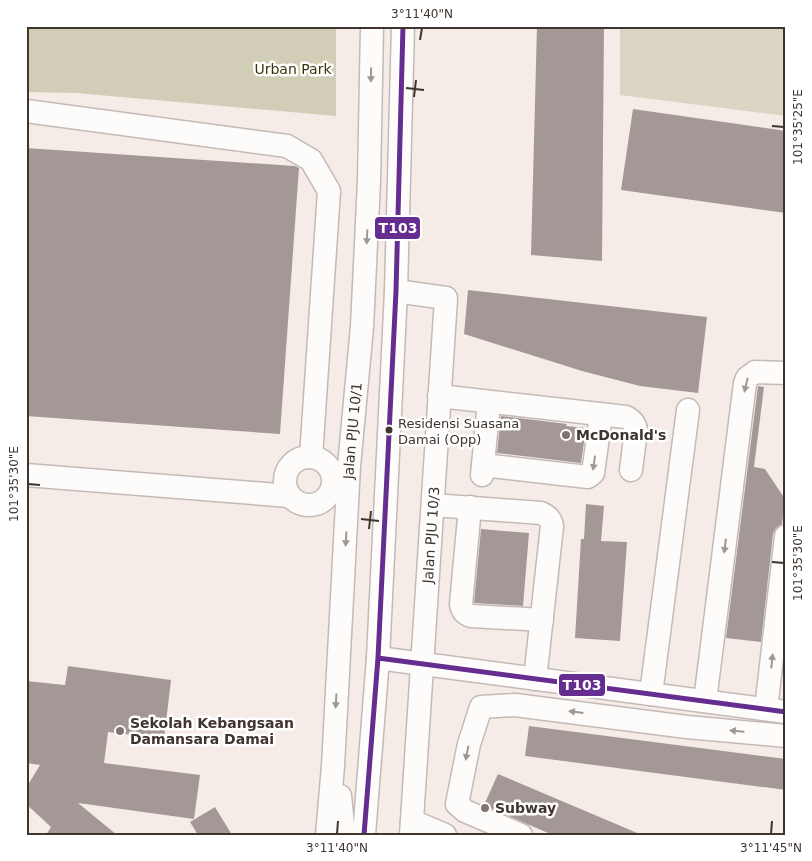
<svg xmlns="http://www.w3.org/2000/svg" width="812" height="861" font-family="'DejaVu Sans',sans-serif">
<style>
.green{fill:#dbd5c4}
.forest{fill:#d2cdb6}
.building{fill:#a49896}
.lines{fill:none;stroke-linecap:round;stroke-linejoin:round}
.minor-casing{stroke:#c3bab6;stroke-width:25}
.minor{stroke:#fefcfb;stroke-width:22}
.bus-1-casing{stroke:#fff;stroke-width:9}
.bus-1{stroke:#662d91;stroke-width:5}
.oneway{fill:#9e9894}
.ticks{fill:none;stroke:#3f342e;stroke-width:2}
.bus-dot{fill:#3f342e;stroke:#fff;stroke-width:2}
.poi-dot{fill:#7f746f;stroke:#fff;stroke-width:2}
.labels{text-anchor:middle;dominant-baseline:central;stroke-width:5;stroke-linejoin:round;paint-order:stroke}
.bus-label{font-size:13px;fill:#3f342e;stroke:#fff;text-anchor:start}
.park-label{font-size:14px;fill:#393504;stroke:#fff}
.street-label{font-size:14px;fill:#3f342e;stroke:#fff}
.poi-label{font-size:14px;font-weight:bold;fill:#3f342e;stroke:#fff;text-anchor:start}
.line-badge{stroke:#fff;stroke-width:2}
.badge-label{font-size:14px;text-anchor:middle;font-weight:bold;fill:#fff}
.neatline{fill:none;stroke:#3f342e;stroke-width:2}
.ticks-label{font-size:12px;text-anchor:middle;fill:#3f342e}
</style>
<rect width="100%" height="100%" fill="#f5ece7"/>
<!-- green -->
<path class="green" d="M620 26H786V116L620 95Z"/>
<!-- forest -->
<path class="forest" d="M26 26H336V116L76 93 26 92Z"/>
<!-- building -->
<path class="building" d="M537 26H604L602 261 531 255Z
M633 109 786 131V213L621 190Z
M26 148 295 166 299 168 280 434 26 416Z
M468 290 707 317 698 393 640 386 582 371 464 334Z
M758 386 764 387 754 467 765 469 785 499 782 524 776 528 773 534 761 642 726 638Z
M501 416 567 424 566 426 586 428 581 463 497 453Z
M586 504 604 506 601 541 627 542 620 641 575 638 581 539H584Z
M481 529 529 533 523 606 474 603Z
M68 666 171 680 164 739 108 732 104 763 200 775 194 819 78 803 117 835H46L51 827 26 804V788L40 765 26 763V681L65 685Z
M529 726 786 759V790L525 756Z
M498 774 642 835H553L527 824 484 805Z
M215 807 232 835H198L190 822Z"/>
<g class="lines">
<!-- minor casing -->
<g class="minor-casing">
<g id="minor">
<path d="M26 111 287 146 311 160 329 191 311 457"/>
<path d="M396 291 446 298 411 835"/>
<path d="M439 396 626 417C632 420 635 423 636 430L631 470"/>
<circle cx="309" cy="481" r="24"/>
<path d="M483 465 588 477 593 473 601 415"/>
<path d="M26 475 290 496"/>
<path d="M482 475 489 402"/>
<path d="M433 505 541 513C548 516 551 519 552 526L535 679"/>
<path d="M470 507 461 604C462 611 465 614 471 616L542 620"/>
<path d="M378 658 786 712"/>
<path d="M651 694 688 410"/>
<path d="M705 701 745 383 747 378 755 372 786 373"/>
<path d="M766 709 786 536"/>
<path d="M340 796 344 835"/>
<path d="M412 821 445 835"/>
<path id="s1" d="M327 835 333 766 349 466 362 327 369 181 372 26"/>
<path d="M364 835 378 658 396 291 403 26"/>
<path d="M521 835 465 811 457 804 469 744 481 707 515 705 687 727 786 736"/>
</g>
</g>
<!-- minor -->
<use href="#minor" class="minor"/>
<!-- bus-1 casing -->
<g class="bus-1-casing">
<path id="bus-1" d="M378 658 786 712
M364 835 378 658 396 291 403 26"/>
</g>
<!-- bus-1 -->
<use href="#bus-1" class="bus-1"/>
</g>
<!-- one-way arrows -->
<defs><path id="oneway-solid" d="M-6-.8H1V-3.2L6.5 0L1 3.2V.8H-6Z" transform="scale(1.25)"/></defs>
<g class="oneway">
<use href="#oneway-solid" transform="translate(371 75) rotate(91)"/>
<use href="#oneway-solid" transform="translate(367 237) rotate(93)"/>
<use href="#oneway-solid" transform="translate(746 385) rotate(103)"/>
<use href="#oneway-solid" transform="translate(594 463) rotate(98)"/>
<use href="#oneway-solid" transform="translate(346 539) rotate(93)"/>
<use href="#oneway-solid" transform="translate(725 546) rotate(97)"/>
<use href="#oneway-solid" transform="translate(772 661) rotate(-84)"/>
<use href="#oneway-solid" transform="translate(336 701) rotate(93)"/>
<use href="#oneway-solid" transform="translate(576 712) rotate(-173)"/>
<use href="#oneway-solid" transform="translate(737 731) rotate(-175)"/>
<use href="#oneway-solid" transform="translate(467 753) rotate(101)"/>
</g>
<!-- ticks -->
<path class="ticks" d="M420 40 422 28M406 88 424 90M414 97 416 80M772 126 784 127M28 484 40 485M361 519 379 521M369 529 371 511M772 562 784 563M337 834 338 821M771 834 772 821"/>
<!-- markers -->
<circle class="bus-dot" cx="389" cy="430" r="4.5"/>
<g class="poi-dot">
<circle cx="566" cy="435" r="5"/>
<circle cx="120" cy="731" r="5"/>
<circle cx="485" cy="808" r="5"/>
</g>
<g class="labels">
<!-- bus labels -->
<g class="bus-label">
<text x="398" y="423">Residensi Suasana<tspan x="398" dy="16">Damai (Opp)</tspan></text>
</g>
<!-- park labels -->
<g class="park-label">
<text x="293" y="69">Urban Park</text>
</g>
<!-- street labels -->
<g class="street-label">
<text stroke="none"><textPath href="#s1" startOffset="405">Jalan PJU 10/1</textPath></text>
<text transform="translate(431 535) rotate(-86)">Jalan PJU 10/3</text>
</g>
<!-- poi labels -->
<g class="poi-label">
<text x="576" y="435">McDonald's</text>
<text x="130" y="723">Sekolah Kebangsaan<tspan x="130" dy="16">Damansara Damai</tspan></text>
<text x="495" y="808">Subway</text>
</g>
</g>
<g class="line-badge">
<rect x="374" y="216" width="47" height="24" rx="5" fill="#662d91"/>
<rect x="558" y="673" width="48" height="24" rx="5" fill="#662d91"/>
</g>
<g class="badge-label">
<text x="398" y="233">T103</text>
<text x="582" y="690">T103</text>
</g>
<!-- border -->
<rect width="812" height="861" fill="none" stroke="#ffffff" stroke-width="55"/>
<rect x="28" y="28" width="756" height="806" class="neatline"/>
<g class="ticks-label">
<text x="422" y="18">3°11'40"N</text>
<text transform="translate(798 127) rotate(-90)" y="4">101°35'25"E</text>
<text transform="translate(14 484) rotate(-90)" y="4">101°35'30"E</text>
<text transform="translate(798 563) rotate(-90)" y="4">101°35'30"E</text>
<text x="337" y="852">3°11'40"N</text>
<text x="771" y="852">3°11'45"N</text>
</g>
</svg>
